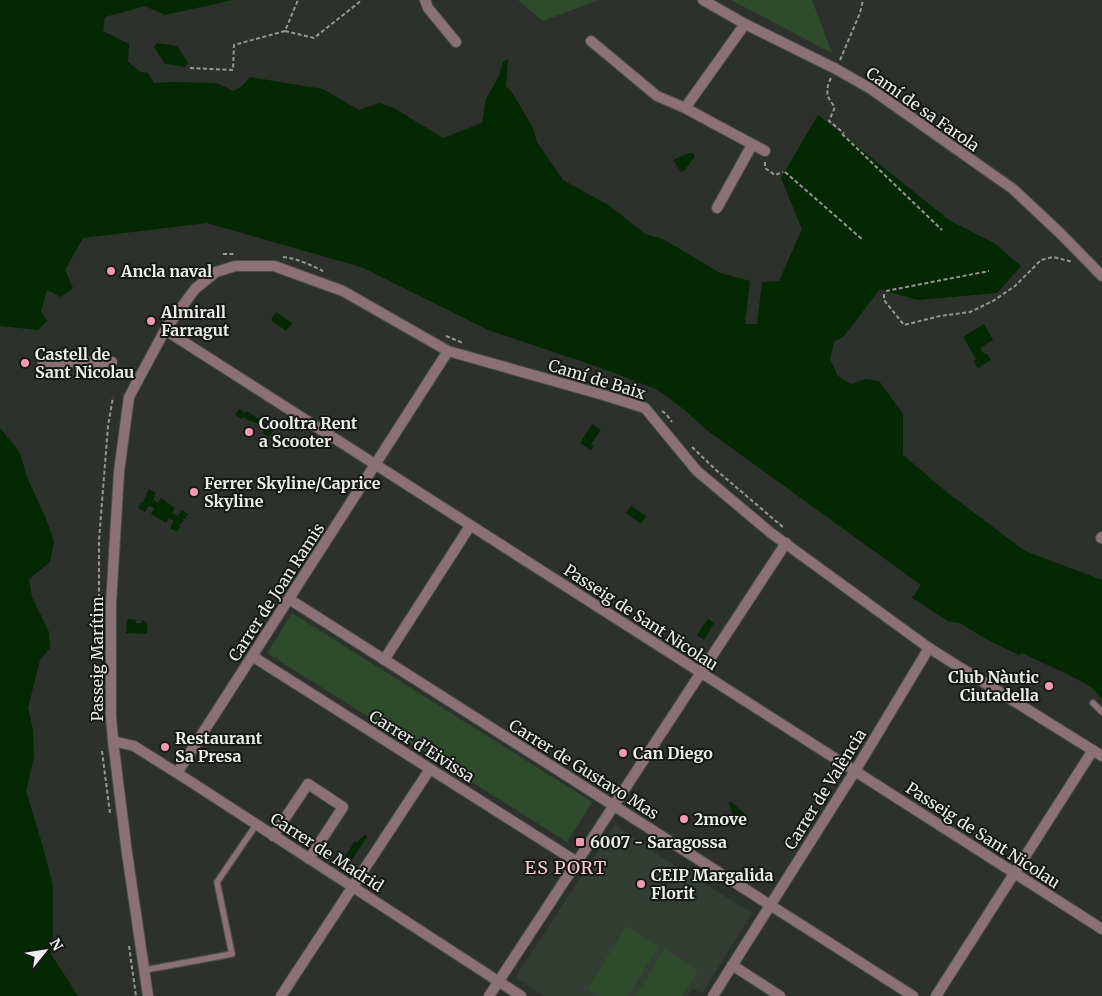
<svg xmlns="http://www.w3.org/2000/svg" width="1102" height="996" font-family="Merriweather,serif">
<style>
.built{fill:#343d33}
.green{fill:#2e4b2c}
.water{fill:#032802}
.lines{fill:none;stroke-linecap:round;stroke-linejoin:round}
.lane-casing{stroke:#4b4f4a;stroke-width:8}
.street-casing{stroke:#4b4f4a;stroke-width:12}
.path{stroke:#959894;stroke-width:2;stroke-dasharray:4 2.5;stroke-linecap:butt}
.lane{stroke:#8b7177;stroke-width:5.5}
.street{stroke:#8b7177;stroke-width:10}
.poi-dot{fill:#f19ab3;stroke:#161816;stroke-width:2}
.labels{text-anchor:middle;dominant-baseline:central;stroke-width:4;stroke-linejoin:round;paint-order:stroke}
.street-label{font-size:16px;fill:#ebeeea;stroke:#161816}
.poi-label{font-size:16px;font-weight:bold;fill:#ebeeea;stroke:#161816;text-anchor:start}
.neighbourhood-label{font-size:18px;letter-spacing:1px;fill:#fac7d4;stroke:#161816}
</style>
<rect width="100%" height="100%" fill="#2d312c"/>
<!-- built -->
<path class="built" d="M615 825 660 856 752 913 702 994 693 988 688 996H544L518 979 517 975Z"/>
<!-- green -->
<path class="green" d="M518 0H598L543 21Z
M731 0H812L832 53Z
M292 613 592 802 567 842 267 653Z
M627 926 659 946 628 996H599L587 989Z
M665 949 698 971 682 996H635Z"/>
<!-- water -->
<path class="water" d="M0 0H233L165 15 145 6 105 17 103 31 129 44 128 62 141 72 148 73 154 83 172 82 217 83 233 91 240 88 250 77 323 89 359 110 379 103 394 108 443 138 482 123 486 99 499 76 503 62 508 59 506 86 513 94 533 128 537 142 563 180 610 206 645 234 663 239 720 273 750 281 745 324H757L762 282 779 281 802 229 781 178 818 115 949 220 994 243 1021 266 997 293 917 300 880 289 844 336 834 342 830 359 838 376 851 384 866 379 879 381 903 414V455L948 493 1025 551 1102 580V699L1091 687 1069 675 1022 653 1019 655 984 638 960 623 948 621 912 598 921 585 708 431 682 408 658 390 604 369 488 330 361 267 207 223 83 238 65 270 73 288 61 297 47 290 41 312 47 321 38 330 0 326Z
M157 43 177 46 188 63 185 67 165 64 154 47Z
M689 153H693L695 156 684 171 681 172 673 160Z
M276 312 292 323 286 331 271 320Z
M984 324 993 340 980 348 984 354 986 353 991 360 978 368 973 361 976 359 963 337Z
M239 409 245 413 247 411 268 425 267 427 273 431 269 437 263 433 264 430 258 427 259 425 250 420 249 421 244 417 242 419 235 415Z
M592 424 601 430 591 444 594 446 591 450 580 443Z
M0 428 20 453 27 477 47 521 54 542 50 562 29 579 32 597 49 632 50 648 40 660 28 708 33 730 34 757 26 791 43 847 53 886V936L51 954 78 996H0Z
M149 489 156 493 153 500 158 503 161 498 175 508 172 513 178 516 182 510 188 514 185 519 181 518 184 520 180 525 178 524 180 527 177 532 170 528 174 521 169 518 166 523 151 514 154 508 149 506 145 512 138 508 141 502 145 503 143 501 146 496 149 497 146 495Z
M631 506 646 516 641 524 626 513Z
M130 619 136 620V623H141L143 620 147 624V634L126 633 127 620Z
M708 619 714 623 704 640 697 635Z
M730 801 744 813V816L741 820 736 821 733 816 729 802Z
M364 835H366L367 837 351 861 345 856 355 841 357 843Z"/>
<g class="lines">
<!-- lane casing -->
<g class="lane-casing">
<path id="lane" d="M1093 703 1102 712
M145 970 232 954 217 882 256 825"/>
</g>
<!-- street casing -->
<g class="street-casing">
<path id="street" d="M425 0 428 8 456 42
M703 0 745 24 836 69 871 89 1013 189 1061 234 1102 276
M591 41 657 96 685 108 765 151
M685 108 745 24
M717 208 752 145
M165 330 1102 929
M43 362H112
M1101 538 1102 537
M289 599 913 996
M252 656 577 862
M384 660 470 526
M113 741 134 746 188 780 521 996
M177 773 448 351
M273 836 308 784 343 807 309 859
M732 965 780 996
M148 996 127 853 113 741 111 716V604L119 472 129 397 165 330 195 289 216 272 235 266H274L343 291 448 351 600 394 645 408 697 471 771 533 929 648 1102 756
M281 996 430 769
M489 996 786 543
M713 996 855 771 929 648
M936 996 1093 750"/>
</g>
<!-- path -->
<path class="path" d="M285 31 314 38 362 0
M840 60 860 13 863 0
M190 68 233 70 234 45 285 31 298 0
M831 78C825 90 826 97 835 107L829 121 844 133
M842 134 942 230
M765 162V168L775 175 783 172
M785 172 863 240
M223 254H235
M283 257C296 258 311 265 323 271
M886 291 989 271
M884 294V300L904 325 940 316 970 312 993 301 1015 286 1041 260 1053 257 1073 262
M446 336 463 343
M662 411 666 414 672 422
M692 447 716 470 784 528
M99 598V540L108 426 113 397
M102 751 110 813
M129 946 136 996"/>
<!-- lane -->
<use href="#lane" class="lane"/>
<!-- street -->
<use href="#street" class="street"/>
</g>
<!-- markers -->
<g class="poi-dot">
<circle cx="111" cy="271" r="5"/>
<circle cx="151" cy="321" r="5"/>
<circle cx="25" cy="363" r="5"/>
<circle cx="249" cy="432" r="5"/>
<circle cx="194" cy="492" r="5"/>
<circle cx="1049" cy="686" r="5"/>
<circle cx="165" cy="747" r="5"/>
<circle cx="623" cy="753" r="5"/>
<circle cx="684" cy="819" r="5"/>
<rect x="575" y="837" width="10" height="10" rx="2.5"/>
<circle cx="641" cy="884" r="5"/>
</g>
<g class="labels">
<!-- street labels -->
<g class="street-label">
<text transform="translate(923 109) rotate(35)">Camí de sa Farola</text>
<text transform="translate(597 379) rotate(17)">Camí de Baix</text>
<text transform="translate(276 592) rotate(-57)">Carrer de Joan Ramis</text>
<text transform="translate(641 617) rotate(33)">Passeig de Sant Nicolau</text>
<text transform="translate(97 659) rotate(-90)">Passeig Marítim</text>
<text transform="translate(422 746) rotate(32)">Carrer d'Eivissa</text>
<text transform="translate(584 769) rotate(32)">Carrer de Gustavo Mas</text>
<text transform="translate(825 789) rotate(-58)">Carrer de València</text>
<text transform="translate(983 835) rotate(33)">Passeig de Sant Nicolau</text>
<text transform="translate(327 852) rotate(33)">Carrer de Madrid</text>
</g>
<!-- poi labels -->
<g class="poi-label">
<text x="121" y="271">Ancla naval</text>
<text x="161" y="312">Almirall<tspan x="161" dy="18">Farragut</tspan></text>
<text x="35" y="354">Castell de<tspan x="35" dy="18">Sant Nicolau</tspan></text>
<text x="259" y="423">Cooltra Rent<tspan x="259" dy="18">a Scooter</tspan></text>
<text x="204" y="483">Ferrer Skyline/Caprice<tspan x="204" dy="18">Skyline</tspan></text>
<text x="1039" y="677" text-anchor="end">Club Nàutic<tspan x="1039" dy="18">Ciutadella</tspan></text>
<text x="175" y="738">Restaurant<tspan x="175" dy="18">Sa Presa</tspan></text>
<text x="633" y="753">Can Diego</text>
<text x="694" y="819">2move</text>
<text x="590" y="842">6007 - Saragossa</text>
<text x="651" y="875">CEIP Margalida<tspan x="651" dy="18">Florit</tspan></text>
</g>
<!-- neighbourhood labels -->
<g class="neighbourhood-label">
<text x="566" y="867">ES PORT</text>
</g>
</g>
<!-- north arrow -->
<g transform="translate(45 951) rotate(60)" stroke="#161816" stroke-width="4" paint-order="stroke">
<path d="M0-4L9 19L0 12L-9 19Z" fill="#ebeeea"/>
<text y="-8" font-size="14" font-weight="bold" text-anchor="middle" fill="#ebeeea">N</text>
</g>
</svg>
